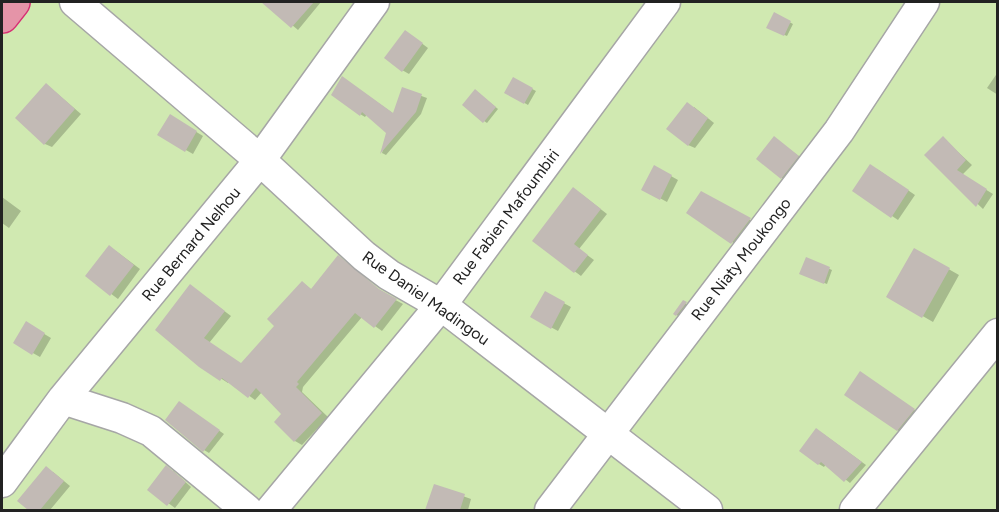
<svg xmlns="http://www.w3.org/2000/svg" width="999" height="512" font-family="Figtree,sans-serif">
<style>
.grass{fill:#d0e9b1}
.shadow{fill:#0003}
.building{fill:#c2bab5}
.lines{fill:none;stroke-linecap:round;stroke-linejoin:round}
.minor-casing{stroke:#a6a6a6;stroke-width:33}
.highway-casing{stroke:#d72e73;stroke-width:36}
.minor{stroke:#fff;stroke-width:30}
.highway{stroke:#e594a8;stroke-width:33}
.labels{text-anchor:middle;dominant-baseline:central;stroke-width:6;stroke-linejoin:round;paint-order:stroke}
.street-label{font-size:16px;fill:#222;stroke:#fff}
</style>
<rect width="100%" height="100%" fill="#f1eee9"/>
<!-- grass -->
<path class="grass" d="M2 2H997V510H2Z"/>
<!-- shadow -->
<path class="shadow" d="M277 2H321L298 30 272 8Z
M774 14 793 24 787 36 768 28Z
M412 36 428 48 409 74 402 70Z
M998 72V95L987 88Z
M513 79 536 91 528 105 506 92Z
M347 81 394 114 402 89 427 98 421 114 386 155 382 153 388 133 367 114 365 117 360 114Z
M46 84 81 114 52 147 45 144Z
M478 93 498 109 487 123 484 121Z
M694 107 714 123 695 148 688 145Z
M170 116 203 136 193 154 159 135Z
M774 138 804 160 788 181 782 178Z
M943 138 972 165 962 175 993 194 983 209 926 155Z
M655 167 678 180 667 202 643 189Z
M877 169 915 195 898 220 892 216Z
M580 193 607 214 579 249 594 260 581 276 534 241Z
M702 193 759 225 742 248 732 242Z
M2 197 21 211 9 228 2 223Z
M915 250 959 275 933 322 888 296Z
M116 251 140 269 118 299 87 276Z
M807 259 832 270 827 284 804 275Z
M302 282 312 290 386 295 403 304 382 331 362 317 303 387 302 392 328 417 302 445 295 441 283 414 262 392 255 400 229 381 228 383 200 365 191 286 231 316 209 343 242 365 276 326Z
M545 293 571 307 558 331 532 317Z
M685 303 688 305 680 317 675 314Z
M26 323 51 338 40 357 15 343Z
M867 377 920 414 904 434 897 430Z
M184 406 224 434 209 453 204 450Z
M822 433 866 465 850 483 826 464 824 467 819 464Z
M173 471 191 487 175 508 149 489Z
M53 472 70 486 50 510H30L19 501Z
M435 486 471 499 468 510H427Z"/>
<!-- building -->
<path class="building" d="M261 2H314L291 28Z
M774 12 791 21 784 36 766 28Z
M405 30 423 43 402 72 384 58Z
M342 76 393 113 402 87 422 94 416 112 380 154 386 133 362 112 360 116 331 95Z
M513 77 533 88 524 104 504 93Z
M46 83 75 109 44 145 15 118Z
M475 89 496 107 483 123 462 105Z
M687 102 708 118 688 146 666 129Z
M170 114 197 131 185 152 157 135Z
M774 136 799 156 781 179 756 159Z
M943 136 966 160 957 170 987 189 976 207 924 155Z
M870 164 909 190 891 218 852 191Z
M654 165 672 175 660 200 641 190Z
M573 187 601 209 574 244 588 255 574 273 532 241Z
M701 191 751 218 731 244 686 213Z
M109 245 134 265 110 296 85 276Z
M914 248 950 268 922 318 886 297Z
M338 255 379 289 397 299 374 328 355 313 297 382 299 384 296 387 322 413 294 442 274 422 281 414 256 388 248 398 222 378 220 381 199 367 155 330 190 284 225 311 204 338 241 363 274 326 267 319 302 281 311 289Z
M806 257 830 267 824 284 799 274Z
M545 291 565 302 551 329 530 317Z
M683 300 687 302 676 316 673 314Z
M26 321 45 333 32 355 13 343Z
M860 371 915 409 897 431 844 395Z
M179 401 220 430 203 452 165 420Z
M816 428 862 462 844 482 821 462 818 465 799 451Z
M166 465 186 482 167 506 147 490Z
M46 466 64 481 40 510H28L17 501Z
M434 484 465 494 460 510H425Z"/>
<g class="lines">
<!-- minor casing -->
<g class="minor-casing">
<path id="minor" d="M75 2 260 160 364 256 389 275 441 305 707 510
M63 399 122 418 151 431 247 510
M2 482 63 399 260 160 374 2
M271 510 441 305 665 2
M550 510 839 131 924 2
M855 510 998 334"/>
</g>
<!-- highway casing -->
<g class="highway-casing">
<path id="highway" d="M2 16 13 2"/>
</g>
<!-- minor -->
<use href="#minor" class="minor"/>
<!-- highway -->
<use href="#highway" class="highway"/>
</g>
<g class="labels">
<!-- street labels -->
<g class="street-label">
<text transform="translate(506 217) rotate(-53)">Rue Fabien Mafoumbiri</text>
<text transform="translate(191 244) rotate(-50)">Rue Bernard Nelhou</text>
<text transform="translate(741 259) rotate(-52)">Rue Niaty Moukongo</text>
<text transform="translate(426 298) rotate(35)">Rue Daniel Madingou</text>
</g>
</g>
<!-- border -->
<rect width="999" height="512" fill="none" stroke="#222222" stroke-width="6"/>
</svg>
